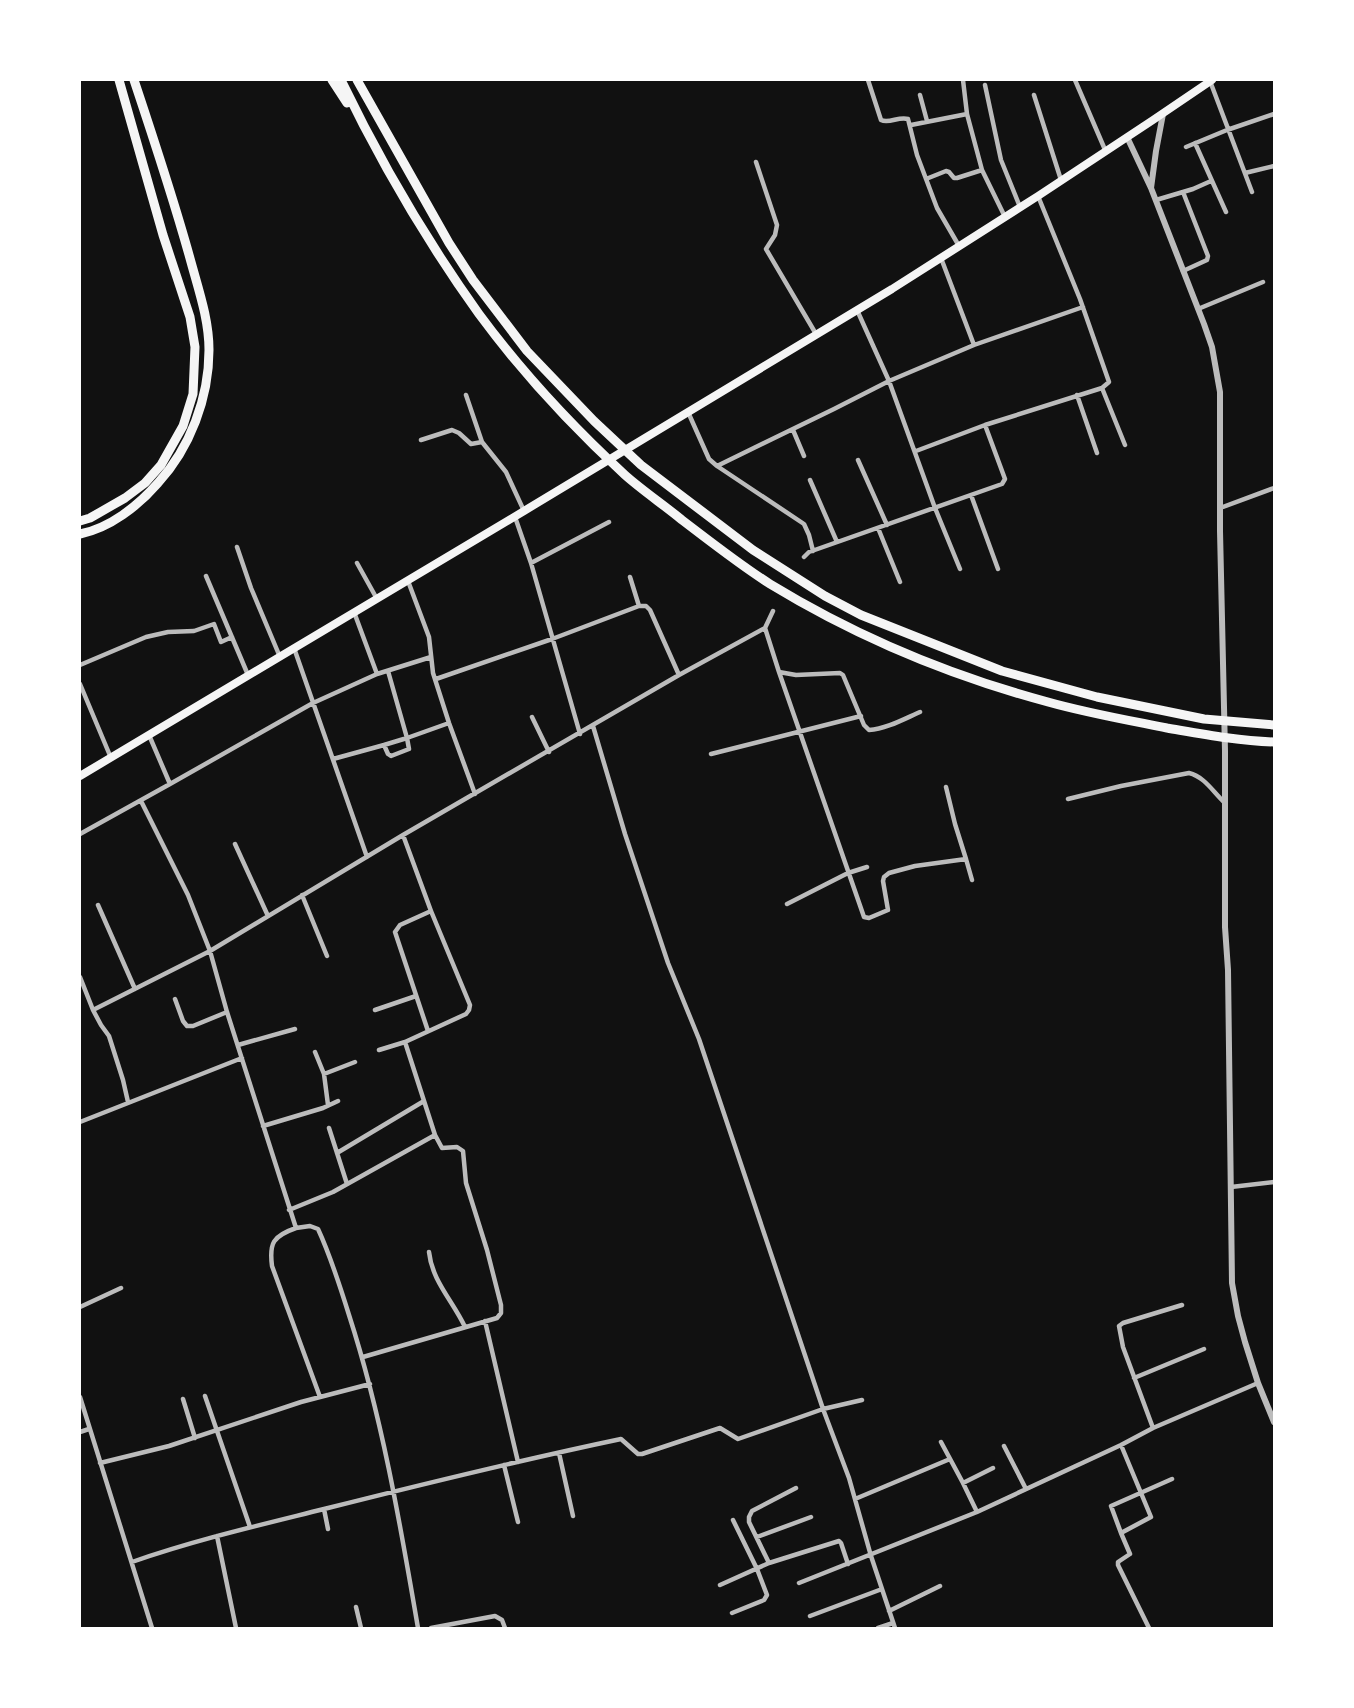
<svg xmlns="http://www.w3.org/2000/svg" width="1354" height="1708" font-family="'Nunito Sans',sans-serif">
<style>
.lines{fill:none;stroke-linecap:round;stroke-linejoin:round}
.minor{stroke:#bcbcbc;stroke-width:4.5}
.tertiary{stroke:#bcbcbc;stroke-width:6}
.primary{stroke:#f5f5f5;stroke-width:8}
.motorway{stroke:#f5f5f5;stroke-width:9}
</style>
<rect width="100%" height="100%" fill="#111"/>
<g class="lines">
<!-- minor -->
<path class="minor" d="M868 80 881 120C889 124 899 116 908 119L917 155 937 208 959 246
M963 80 967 114 982 170 1005 217
M1075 80 1106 152
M1210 81 1252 192
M985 85 1001 160 1020 207
M920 95 927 121
M1034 95 1061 180
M911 125 967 114
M1195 143 1226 212
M1186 147 1227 130 1274 114
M756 162 777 225 775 235 766 249 816 334
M1245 173 1274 166
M926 179 946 171 949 172 954 178H957L982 170
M1183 192 1208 256 1207 260 1183 271
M1156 200 1193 189 1211 181
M941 258 974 345
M1198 309 1263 282
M857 310 889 381 935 508 960 569
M1102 388 1125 445
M466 395 482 442 506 472 524 511
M1077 395 1097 453
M688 412 709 459 717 466 834 409 889 381 974 345 1083 307
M793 430 804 456
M421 440 452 430 459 433 471 444 482 442
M916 451 985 425 1102 388 1109 382 1080 299 1038 196
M858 460 887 525
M717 466 804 524 809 535 813 551
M810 480 837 542
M971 495 998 569
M1220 508 1274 488
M515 517 531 563 580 734
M878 528 900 582
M237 547 251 588 280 657
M804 557 809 552 1002 484 1005 479 985 425
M357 563 377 599
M531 563 609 522
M206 576 248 675
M630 577 639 606
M408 581 429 637 433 673 449 723 475 794
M354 612 377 674
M765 628 779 672 796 675 840 673 843 675 864 725 869 730C886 729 904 719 920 712
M294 648 367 857
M80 665 146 637 168 632 194 631 214 624 221 642 232 637
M779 672 864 917 869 918 888 910 883 881 884 877 889 873 915 866 966 859 972 880
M436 679 552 639 639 606H646L650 610 679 675
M80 684 111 758
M532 717 549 752
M593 726 625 834 668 963 699 1039 823 1409 849 1478 871 1556 895 1628
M149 735 170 784
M384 745 407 738 388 671
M711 754 861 716
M333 759 384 745 388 754 391 756 409 749 407 738 449 723
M946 787 955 824 966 859
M1068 799 1121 786 1189 773C1205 777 1213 792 1225 803
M141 801 188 895 210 951 227 1012 296 1228 310 1226 318 1229C331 1257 340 1286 349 1315 382 1417 400 1523 418 1628
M80 834 170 784 313 703 377 674 431 657
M235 844 268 916
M302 895 327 956
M787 904 848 873 867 867
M98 905 135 989
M80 977 93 1010 101 1025 109 1036 123 1080 128 1102
M175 999 183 1021 187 1026H193L227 1012
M93 1010 210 951 403 835 679 675 765 628 773 611
M375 1010 416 996
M428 1031 395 932 400 925 431 911
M238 1045 295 1029
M379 1050 405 1042
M315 1052 324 1074 328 1105
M324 1074 355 1062
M80 1122 242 1058
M263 1126 323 1108 338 1101
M329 1128 347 1184
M337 1153 424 1101
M1231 1187 1274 1182
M289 1210 333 1192 435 1135 405 1042 466 1014 469 1010 470 1005 431 911 403 835
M296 1228C273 1236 269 1243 272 1266L320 1397
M429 1252C432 1281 453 1301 465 1327
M80 1307 121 1288
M485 1321 518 1462
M363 1357 497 1318 501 1313V1305L487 1250 466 1183 463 1151 457 1147 442 1148 435 1135
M1134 1378 1204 1349
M205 1396 250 1527
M80 1397 152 1628
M183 1399 195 1438
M1153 1428 1123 1347 1119 1326 1123 1323 1182 1305
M80 1432 89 1429
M941 1442 963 1483 993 1468
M1121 1445 1151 1517 1121 1533 1130 1554 1118 1562V1565L1149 1628
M1004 1446 1026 1489
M559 1453 573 1516
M100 1463 169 1446 301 1402 370 1384
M504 1465 518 1522
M963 1483 977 1512
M796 1488 752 1511 749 1517V1522L769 1563 839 1541 841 1543 848 1564
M855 1499 950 1459
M324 1509 328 1529
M1121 1533 1111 1506 1172 1479
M217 1536 236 1628
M757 1537 811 1517
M132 1562C195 1540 260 1525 324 1509 423 1484 521 1460 621 1439L638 1454H642L720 1428 738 1439 823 1409 862 1400
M799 1583 977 1512 1121 1445 1153 1428 1258 1383
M720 1585 769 1563
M356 1607 361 1628
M889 1611 940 1586
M732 1613 764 1600 767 1595 757 1569 733 1520
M810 1616 882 1589
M431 1628 495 1616 502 1620 505 1628
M878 1628 893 1623"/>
<!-- tertiary -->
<path class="tertiary" d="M1127 137 1151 188 1204 324 1212 347 1220 392V531L1225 751V927L1228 970 1232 1283 1238 1316 1245 1342 1258 1383 1274 1422
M1151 188 1156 151 1163 114"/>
<!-- primary -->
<path class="primary" d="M80 776 524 511 892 289 1038 196 1153 120 1212 80"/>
<!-- motorway -->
<path class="motorway" d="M332 80 347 103
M341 80C380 161 426 240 479 314 521 371 573 427 625 475 643 491 664 505 682 520 711 542 740 565 770 584 857 637 951 676 1048 702 1087 713 1127 720 1167 728 1202 734 1238 741 1274 742
M357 80 449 243 473 280 527 351 594 421 641 465 753 550 825 596 861 615 1002 671 1097 697 1204 719 1274 725
M80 521 90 518 125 498 145 483 161 465 183 426 193 394 195 347 190 317 163 235 119 80
M80 534C110 528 138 506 158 483 190 448 209 398 209 350 209 320 199 291 191 262 174 200 154 140 134 80"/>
</g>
<!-- border -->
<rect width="1354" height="1708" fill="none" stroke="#ffffff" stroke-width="162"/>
</svg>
